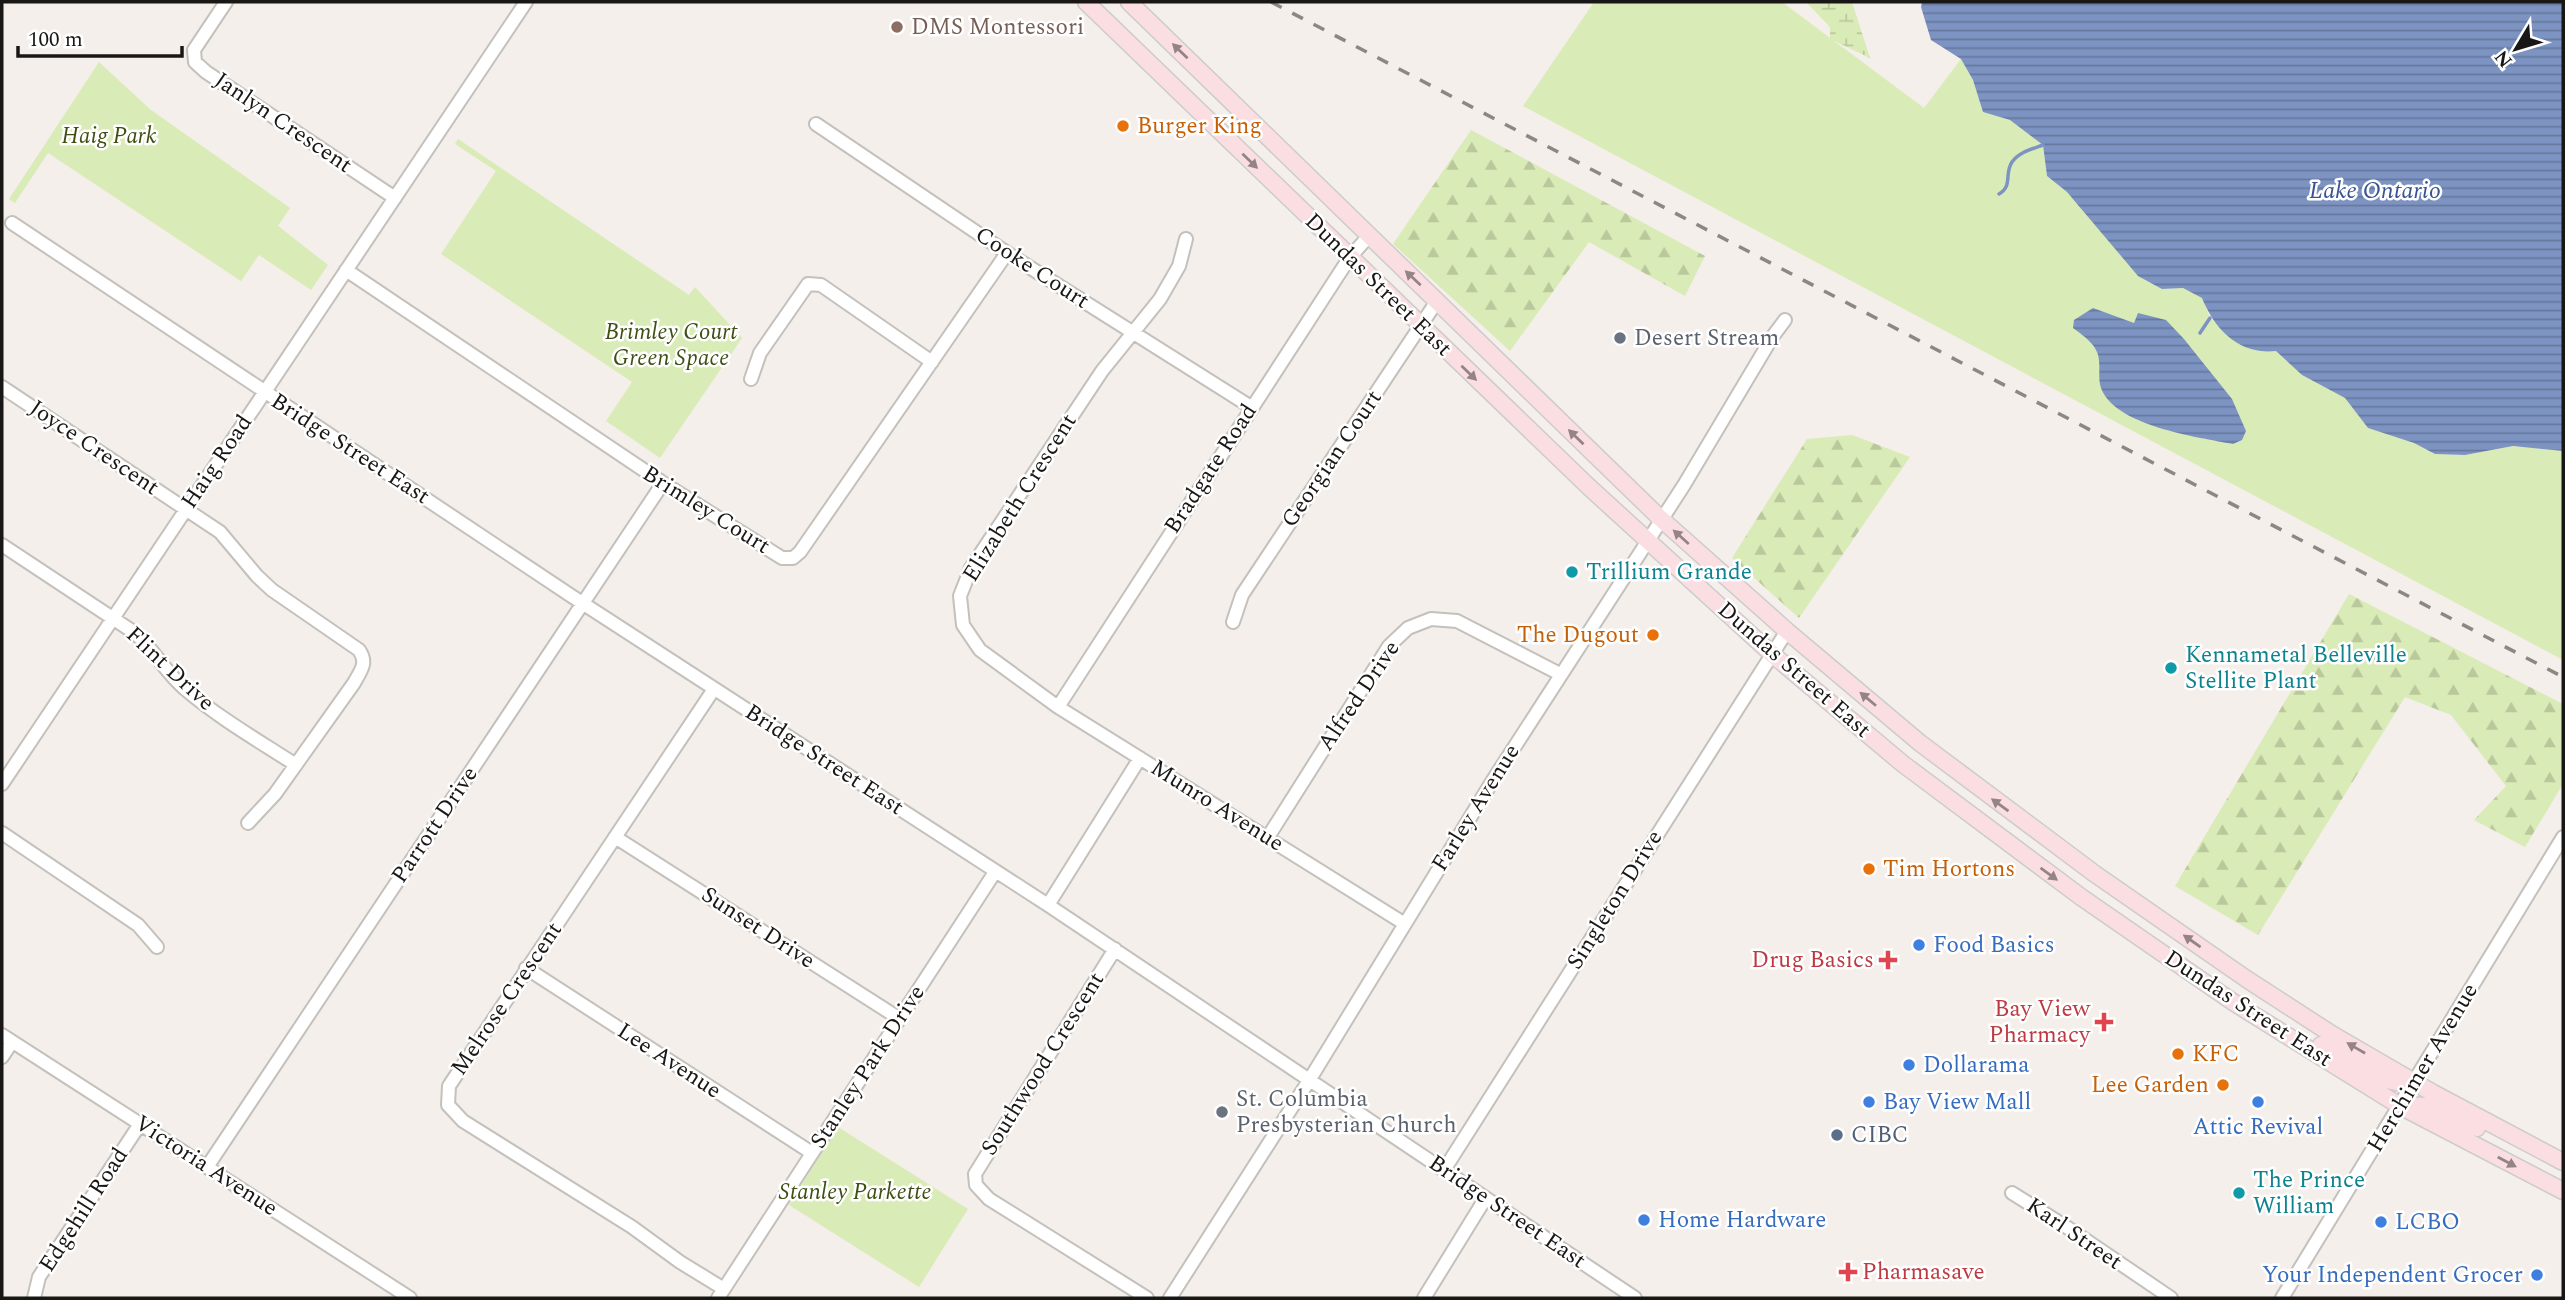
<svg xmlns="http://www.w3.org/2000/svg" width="2565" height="1300" font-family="Spectral,serif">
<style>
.forest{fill:url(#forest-firs)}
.wetland{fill:url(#wetland-marsh)}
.park{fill:#d9ebb6}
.water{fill:url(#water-rules)}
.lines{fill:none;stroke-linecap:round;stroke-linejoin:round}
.stream{stroke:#7d94c3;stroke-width:3.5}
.minor-casing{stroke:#c4c0bb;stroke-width:16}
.major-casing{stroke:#ccc;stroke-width:19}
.minor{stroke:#fff;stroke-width:12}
.major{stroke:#fadee2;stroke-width:16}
.rail{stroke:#8b8884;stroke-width:3.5;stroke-dasharray:12 12;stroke-linecap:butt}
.oneway{fill:#958486}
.education-dot{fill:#8d6e63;stroke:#fff;stroke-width:2.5}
.food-dot{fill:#e8710a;stroke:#fff;stroke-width:2.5}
.worship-dot{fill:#6b7280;stroke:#fff;stroke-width:2.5}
.culture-dot{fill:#0f9aa8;stroke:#fff;stroke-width:2.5}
.shop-dot{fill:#3f7fe0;stroke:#fff;stroke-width:2.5}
.health-dot{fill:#e0444e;stroke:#fff;stroke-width:2.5}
.service-dot{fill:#5c6f8a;stroke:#fff;stroke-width:2.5}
.labels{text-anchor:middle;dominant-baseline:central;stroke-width:5;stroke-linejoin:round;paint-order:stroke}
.education-label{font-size:23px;fill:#785e54;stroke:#fff;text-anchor:start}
.street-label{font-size:23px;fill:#191715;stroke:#fff}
.food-label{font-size:23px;fill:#c56008;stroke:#fff;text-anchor:start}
.park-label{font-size:23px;font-style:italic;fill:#3f4f14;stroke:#fff}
.worship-label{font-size:23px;fill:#5b616d;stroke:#fff;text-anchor:start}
.culture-label{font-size:23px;fill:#0d838f;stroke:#fff;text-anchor:start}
.shop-label{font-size:23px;fill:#366cbe;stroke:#fff;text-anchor:start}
.health-label{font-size:23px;fill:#be3a42;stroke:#fff;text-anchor:end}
.service-label{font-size:23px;fill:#4e5e75;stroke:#fff;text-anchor:start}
.water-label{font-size:24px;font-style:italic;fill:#385390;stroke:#fff}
</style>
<defs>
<pattern id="forest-firs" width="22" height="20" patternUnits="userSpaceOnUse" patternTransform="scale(1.75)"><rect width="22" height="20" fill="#d9ebb6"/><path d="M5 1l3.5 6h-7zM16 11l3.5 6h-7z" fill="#bac99c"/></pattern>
<pattern id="wetland-marsh" width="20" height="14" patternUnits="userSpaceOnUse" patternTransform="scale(1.75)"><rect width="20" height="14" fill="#d9ebb6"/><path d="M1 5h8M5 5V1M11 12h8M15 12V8" fill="none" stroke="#bac99c"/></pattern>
<pattern id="water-rules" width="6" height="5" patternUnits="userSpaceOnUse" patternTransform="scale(1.75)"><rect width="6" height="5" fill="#7d94c3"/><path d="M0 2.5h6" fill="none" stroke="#66789d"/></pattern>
</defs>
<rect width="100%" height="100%" fill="#f4efea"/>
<!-- forest -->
<path class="forest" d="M1471 130 1705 256 1685 296 1589 242 1510 351 1393 244Z
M1852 435 1910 457 1799 618 1732 558 1807 439Z
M2349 594 2563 704V784L2525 847 2474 820 2506 786 2451 715 2405 697 2258 935 2175 886Z"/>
<!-- wetland -->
<path class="wetland" d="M1806 2H1852L1870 58 1830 39V27Z"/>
<!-- park -->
<path class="park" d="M1594 2H1782L1924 108 1961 59 1973 80 1983 112 2010 120 2043 145 2047 176 2067 192 2162 289 2183 288 2203 298 2210 318 2263 352 2276 350 2302 375 2345 398 2368 428 2414 443 2435 454 2465 455 2513 446 2563 451V660L1523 106Z
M99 62 151 110 290 208 278 226 328 265 311 290 259 255 241 281 48 153 15 203 9 199Z
M458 139 689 295 695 287 742 338 660 458 606 421 632 382 441 254 496 171 455 144Z
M838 1127 968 1209 919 1287 789 1205Z"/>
<!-- water -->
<path class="water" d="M1922 2H2563V451L2513 446 2465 455 2435 454 2414 443 2368 428 2345 398 2302 375 2276 351C2239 355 2215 330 2202 298L2183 288 2162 289 2138 276 2067 192 2047 176 2043 145 2010 120 1983 112 1973 80 1961 59 1931 40 1921 7Z
M2093 308 2134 323 2138 313 2166 320 2184 339 2232 399 2246 431 2242 440 2233 444C2197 437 2115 426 2101 388 2098 379 2100 370 2099 361 2099 346 2084 336 2073 328L2074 320Z"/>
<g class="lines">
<!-- stream -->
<path class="stream" d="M1999 194C2013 186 2004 174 2012 162 2019 152 2032 149 2043 145
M2200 333 2210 318"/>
<!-- minor casing -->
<g class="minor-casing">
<path id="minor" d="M226 2 194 50 195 62 206 72 395 198
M816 124 1007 253 1251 407
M12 223 573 597 1048 905 1635 1298
M1186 239 1179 266 1160 299 1102 371 971 568 960 596 963 625 980 650 1058 707 1405 924
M346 270 663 483 782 558H793L800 552 1007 253
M751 379 760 353 808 284 821 285 932 362
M2 387 220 532 257 576 272 590 359 650C368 663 361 670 354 683L275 794 248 823
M2 545 135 633C154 650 166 673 185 689 219 718 259 741 296 765
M1233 622 1242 595 1437 301
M714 689 449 1086 448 1105 463 1121 632 1227 680 1262 724 1289
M1058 707 1350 257 1369 236
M2 784 526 2
M2 833 138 925 157 947
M615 837 900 1019
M1268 837 1389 646 1408 628 1431 619 1457 621 1560 674
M1048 905 1140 758
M1115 949 975 1174 976 1185 989 1199 1147 1298
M526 968 812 1153
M2 1035 410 1298
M2 1057 12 1042
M207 1167 663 483
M1444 1170 1787 631
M2012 1193 2068 1228 2171 1298
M34 1298 39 1277 140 1124
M718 1298 995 872
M1170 1298 1310 1079 1495 777 1684 485 1773 336 1785 320
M1424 1298 1485 1199
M2282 1298 2563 837"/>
</g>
<!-- major casing -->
<g class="major-casing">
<path id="major" d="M1086 2 1589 487 1772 654 1903 764 2081 897 2233 1002 2400 1106 2563 1191
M1129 2 1660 518 1787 631 1920 743 2095 874 2248 980 2333 1035 2433 1093 2563 1162
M2321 1045C2349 1060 2382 1088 2414 1082
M2403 1105 2426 1106 2477 1128"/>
</g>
<!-- minor -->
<use href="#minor" class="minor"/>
<!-- major -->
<use href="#major" class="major"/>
<!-- rail -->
<path class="rail" d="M1271 2 2563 677"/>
</g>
<!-- one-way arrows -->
<defs><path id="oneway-solid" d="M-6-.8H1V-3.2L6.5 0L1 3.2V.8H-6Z" transform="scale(1.75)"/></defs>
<g class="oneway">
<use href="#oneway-solid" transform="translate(1180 51) rotate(-136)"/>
<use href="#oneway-solid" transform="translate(1250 161) rotate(44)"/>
<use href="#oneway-solid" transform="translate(1413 278) rotate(-137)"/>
<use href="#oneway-solid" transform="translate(1469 373) rotate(44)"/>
<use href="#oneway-solid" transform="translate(1576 437) rotate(-136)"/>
<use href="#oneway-solid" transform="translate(1681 537) rotate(-138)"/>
<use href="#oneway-solid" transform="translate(1868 699) rotate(-140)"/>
<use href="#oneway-solid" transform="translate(2000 805) rotate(-144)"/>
<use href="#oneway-solid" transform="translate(2049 874) rotate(36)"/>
<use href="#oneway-solid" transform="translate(2192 941) rotate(-145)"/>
<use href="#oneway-solid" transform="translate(2356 1048) rotate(-150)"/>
<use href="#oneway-solid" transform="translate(2507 1162) rotate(28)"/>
</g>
<!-- markers -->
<circle class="education-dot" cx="897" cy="27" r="7"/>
<g class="food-dot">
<circle cx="1123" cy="126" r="7"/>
<circle cx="1653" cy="635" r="7"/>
<circle cx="1869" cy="869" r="7"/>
<circle cx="2178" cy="1054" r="7"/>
<circle cx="2223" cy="1085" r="7"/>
</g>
<g class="worship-dot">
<circle cx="1620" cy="338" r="7"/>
<circle cx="1222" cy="1112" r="7"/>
</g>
<g class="culture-dot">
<circle cx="1572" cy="572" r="7"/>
<circle cx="2171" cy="668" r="7"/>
<circle cx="2239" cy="1193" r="7"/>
</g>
<g class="shop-dot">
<circle cx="1919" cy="945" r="7"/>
<circle cx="1909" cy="1065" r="7"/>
<circle cx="1869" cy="1102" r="7"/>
<circle cx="2258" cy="1102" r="7"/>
<circle cx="1644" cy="1220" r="7"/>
<circle cx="2381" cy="1222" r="7"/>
<circle cx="2537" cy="1275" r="7"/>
</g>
<g class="health-dot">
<path d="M1884.5 949.5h7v7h7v7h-7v7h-7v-7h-7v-7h7z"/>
<path d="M2100.5 1011.5h7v7h7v7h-7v7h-7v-7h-7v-7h7z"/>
<path d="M1844.5 1261.5h7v7h7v7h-7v7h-7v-7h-7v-7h7z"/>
</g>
<circle class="service-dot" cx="1837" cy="1135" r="7"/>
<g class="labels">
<!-- education labels -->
<g class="education-label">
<text x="911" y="27">DMS Montessori</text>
</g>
<!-- street labels -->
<g class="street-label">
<text transform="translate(283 123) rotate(34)">Janlyn Crescent</text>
<text transform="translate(1032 268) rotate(33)">Cooke Court</text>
<text transform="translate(1378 285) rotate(44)">Dundas Street East</text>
<text transform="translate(94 448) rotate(34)">Joyce Crescent</text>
<text transform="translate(350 449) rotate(33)">Bridge Street East</text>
<text transform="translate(1332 459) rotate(-56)">Georgian Court</text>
<text transform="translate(217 462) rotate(-56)">Haig Road</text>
<text transform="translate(1211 469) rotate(-57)">Bradgate Road</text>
<text transform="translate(1020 498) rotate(-58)">Elizabeth Crescent</text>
<text transform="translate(706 510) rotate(32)">Brimley Court</text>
<text transform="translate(170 669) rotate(43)">Flint Drive</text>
<text transform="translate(1794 670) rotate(41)">Dundas Street East</text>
<text transform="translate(1359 696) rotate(-56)">Alfred Drive</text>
<text transform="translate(824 760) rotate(33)">Bridge Street East</text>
<text transform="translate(1217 806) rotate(32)">Munro Avenue</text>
<text transform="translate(1476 808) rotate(-58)">Farley Avenue</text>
<text transform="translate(435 825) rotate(-56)">Parrott Drive</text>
<text transform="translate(1615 900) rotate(-58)">Singleton Drive</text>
<text transform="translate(758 928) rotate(33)">Sunset Drive</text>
<text transform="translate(507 999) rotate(-56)">Melrose Crescent</text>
<text transform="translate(2248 1009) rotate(33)">Dundas Street East</text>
<text transform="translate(669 1061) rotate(33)">Lee Avenue</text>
<text transform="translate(1043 1064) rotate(-58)">Southwood Crescent</text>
<text transform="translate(868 1067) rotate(-57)">Stanley Park Drive</text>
<text transform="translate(2423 1068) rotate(-59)">Herchimer Avenue</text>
<text transform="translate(206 1166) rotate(33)">Victoria Avenue</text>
<text transform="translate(84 1210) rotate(-57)">Edgehill Road</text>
<text transform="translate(1507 1212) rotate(34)">Bridge Street East</text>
<text transform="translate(2074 1234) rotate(34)">Karl Street</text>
</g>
<!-- food labels -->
<g class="food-label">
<text x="1137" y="126">Burger King</text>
<text x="1639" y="635" text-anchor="end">The Dugout</text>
<text x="1883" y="869">Tim Hortons</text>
<text x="2192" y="1054">KFC</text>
<text x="2209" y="1085" text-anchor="end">Lee Garden</text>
</g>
<!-- park labels -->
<g class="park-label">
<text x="109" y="136">Haig Park</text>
<text x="671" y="332">Brimley Court<tspan x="671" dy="26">Green Space</tspan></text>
<text x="855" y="1192">Stanley Parkette</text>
</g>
<!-- worship labels -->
<g class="worship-label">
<text x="1634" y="338">Desert Stream</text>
<text x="1236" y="1099">St. Columbia<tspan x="1236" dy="26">Presbysterian Church</tspan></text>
</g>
<!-- culture labels -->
<g class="culture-label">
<text x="1586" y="572">Trillium Grande</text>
<text x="2185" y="655">Kennametal Belleville<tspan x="2185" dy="26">Stellite Plant</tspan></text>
<text x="2253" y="1180">The Prince<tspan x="2253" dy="26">William</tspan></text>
</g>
<!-- shop labels -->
<g class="shop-label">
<text x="1933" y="945">Food Basics</text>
<text x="1923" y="1065">Dollarama</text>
<text x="1883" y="1102">Bay View Mall</text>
<text x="2258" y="1127" text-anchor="middle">Attic Revival</text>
<text x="1658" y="1220">Home Hardware</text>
<text x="2395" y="1222">LCBO</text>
<text x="2523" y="1275" text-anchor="end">Your Independent Grocer</text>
</g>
<!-- health labels -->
<g class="health-label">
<text x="1874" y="960">Drug Basics</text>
<text x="2090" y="1009">Bay View<tspan x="2090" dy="26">Pharmacy</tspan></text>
<text x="1862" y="1272" text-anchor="start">Pharmasave</text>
</g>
<!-- service labels -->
<g class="service-label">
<text x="1851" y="1135">CIBC</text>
</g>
<!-- water labels -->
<g class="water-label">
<text x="2375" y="191">Lake Ontario</text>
</g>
</g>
<!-- border -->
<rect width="2565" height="1300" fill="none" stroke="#191715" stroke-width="7"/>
<!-- north arrow -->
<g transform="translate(2516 49) rotate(232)" stroke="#ffffff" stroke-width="5" paint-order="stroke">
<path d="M0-5L12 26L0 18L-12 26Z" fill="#191715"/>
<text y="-10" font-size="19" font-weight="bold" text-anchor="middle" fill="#191715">N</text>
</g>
<!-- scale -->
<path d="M18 46v10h164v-10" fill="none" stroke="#191715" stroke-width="3.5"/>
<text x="28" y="46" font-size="21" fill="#191715" stroke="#ffffff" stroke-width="5" paint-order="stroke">100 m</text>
</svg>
